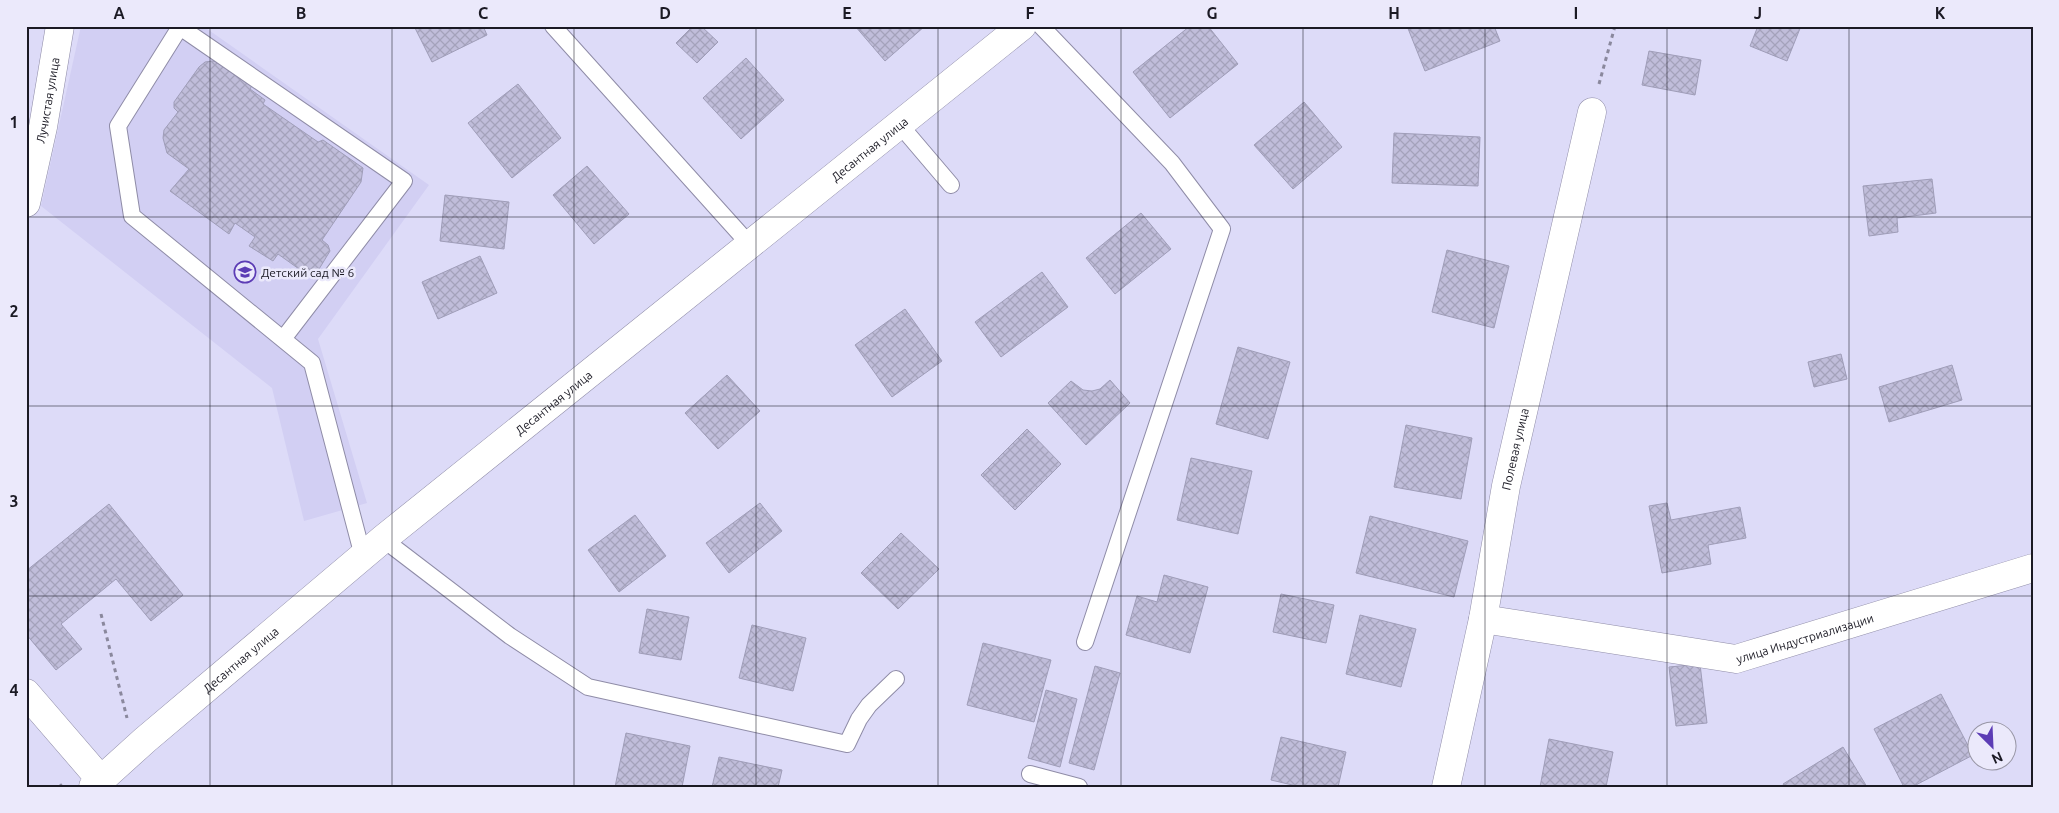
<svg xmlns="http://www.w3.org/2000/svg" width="2059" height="813" font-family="Ubuntu,sans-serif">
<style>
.built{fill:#d2cff3}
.building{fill:url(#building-cross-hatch);stroke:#9f9db8}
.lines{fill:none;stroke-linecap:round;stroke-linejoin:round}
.lane-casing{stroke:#8f8ca7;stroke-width:18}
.street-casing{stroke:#8f8ca7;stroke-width:29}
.path{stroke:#8a889d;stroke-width:3;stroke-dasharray:4 4;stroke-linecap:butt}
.lane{stroke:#fff;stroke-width:16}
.street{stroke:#fff;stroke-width:28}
.grid{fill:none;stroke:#1b1a24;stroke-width:1;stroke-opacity:0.55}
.labels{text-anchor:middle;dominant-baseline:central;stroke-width:5;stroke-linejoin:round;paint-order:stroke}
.street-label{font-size:12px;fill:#1b1a24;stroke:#ebe9fb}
.poi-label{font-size:12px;fill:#1b1a24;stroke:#ebe9fb;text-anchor:start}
.neatline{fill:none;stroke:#1b1a24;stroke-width:2}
.grid-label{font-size:16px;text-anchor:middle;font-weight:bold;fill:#1b1a24}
</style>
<defs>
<pattern id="building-cross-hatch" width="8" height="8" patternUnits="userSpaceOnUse" patternTransform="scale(1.25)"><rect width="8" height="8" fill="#c0bdda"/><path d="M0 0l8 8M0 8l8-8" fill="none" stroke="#a4a2bb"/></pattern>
</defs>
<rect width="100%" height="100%" fill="#dddbf8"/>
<!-- built -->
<path class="built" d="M81 26H203L429 185 318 339 367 503 304 521 272 388 41 206Z"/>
<!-- building -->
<path class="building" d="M414 26H483L487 35 432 62Z
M693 26H701L718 42 697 63 676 43Z
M855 26H925L885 61Z
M1190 26H1208L1238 64 1170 118 1133 72Z
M1407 26H1494L1500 41 1425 71Z
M1758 26H1801L1787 61 1750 46Z
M1649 51 1701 60 1695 95 1642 85Z
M746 58 784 100 741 139 703 98Z
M212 61 219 62 254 82 250 89 265 100 263 104 318 142 323 140 363 168 361 182 322 240 328 245 330 251 313 279 278 254 273 261 249 246 255 237 235 223 229 234 170 191 189 169 167 153 163 138 164 130 178 112 174 108V102L199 67 205 62Z
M518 84 561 138 512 178 468 123Z
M1304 102 1342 147 1293 189 1254 145Z
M1394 133 1480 137 1478 186 1392 183Z
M587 166 629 214 594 244 553 195Z
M1932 179 1936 213 1897 218 1898 232 1869 236 1863 186Z
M445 195 509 202 504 249 440 241Z
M1141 213 1171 249 1115 294 1086 258Z
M1447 250 1509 266 1494 328 1432 312Z
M480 256 497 293 438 319 422 282Z
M1042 272 1068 307 1001 357 975 322Z
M905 309 942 361 892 397 855 345Z
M1238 347 1290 362 1268 439 1216 424Z
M1841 354 1847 379 1814 387 1808 362Z
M1952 365 1962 400 1889 422 1879 387Z
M727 375 760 411 718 449 685 413Z
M1110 380 1130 403 1086 445 1048 403 1071 381 1083 390 1092 391 1100 389Z
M1406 425 1472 438 1461 499 1394 487Z
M1027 429 1061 464 1015 510 981 475Z
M1191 458 1252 471 1238 534 1177 520Z
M760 503 782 531 729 573 706 543Z
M1667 503 1671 520 1740 507 1746 538 1708 545 1711 564 1662 573 1649 506Z
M109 504 183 595 151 621 116 579 61 624 82 649 56 670 26 634V571Z
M635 515 666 556 619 592 588 550Z
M1370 516 1468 541 1454 597 1356 573Z
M901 533 939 569 898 609 861 573Z
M1164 575 1208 587 1190 653 1126 635 1137 596 1157 602Z
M1281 594 1334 605 1326 643 1273 632Z
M647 609 689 617 681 660 639 653Z
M1360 615 1416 629 1401 687 1346 674Z
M752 625 806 638 793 691 739 678Z
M983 643 1051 660 1034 722 967 705Z
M1700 664 1707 723 1676 726 1669 667Z
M1095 666 1120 673 1094 770 1069 763Z
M1046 690 1077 699 1060 767 1028 758Z
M1941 694 1973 755 1912 787H1904L1874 729Z
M626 733 690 746 682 787H615Z
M1281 737 1346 752 1338 787H1301L1271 780Z
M1549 739 1613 752 1606 787H1540Z
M1843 747 1867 787H1785L1783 784Z
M719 757 782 770 778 787H712Z"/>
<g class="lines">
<!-- lane casing -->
<g class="lane-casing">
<path id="lane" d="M553 26 750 245
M1041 26 1172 163 1222 229 1085 642
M900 125 951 185
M283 339 404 181 180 27 118 126 132 216 312 363 360 545 362 557
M383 539 510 636 588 687 847 744 859 719 869 705 896 679
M1030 774 1079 787"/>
</g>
<!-- street casing -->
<g class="street-casing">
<g id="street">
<path id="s1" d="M26 203 43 127 60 26"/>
<path id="s2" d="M1483 619 1736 659 2033 568"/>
<path d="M26 693 101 780V787"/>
<path id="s3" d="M93 787 145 740 383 539 1022 26"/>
<path id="s4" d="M1446 787 1483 619 1506 486 1592 112"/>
</g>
</g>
<!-- path -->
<path class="path" d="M1599 84 1615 26
M101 614 127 718
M59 787 65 782"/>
<!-- lane -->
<use href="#lane" class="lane"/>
<!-- street -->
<use href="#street" class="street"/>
</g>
<!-- grid -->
<path class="grid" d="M210 26V787M392 26V787M574 26V787M756 26V787M938 26V787M1121 26V787M1303 26V787M1485 26V787M1667 26V787M1849 26V787M26 217H2033M26 406H2033M26 596H2033"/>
<!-- icons -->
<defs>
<g id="school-ring" transform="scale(1.125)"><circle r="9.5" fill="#ebe9fb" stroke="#5c3cb5" stroke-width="1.5"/><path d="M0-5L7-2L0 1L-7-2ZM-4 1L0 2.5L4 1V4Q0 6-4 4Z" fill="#5c3cb5"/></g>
</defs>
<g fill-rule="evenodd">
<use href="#school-ring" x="245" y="272"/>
</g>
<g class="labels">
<!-- street labels -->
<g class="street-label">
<text stroke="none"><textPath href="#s1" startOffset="105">Лучистая улица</textPath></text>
<text stroke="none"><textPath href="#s3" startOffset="1005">Десантная улица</textPath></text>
<text stroke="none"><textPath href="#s3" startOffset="600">Десантная улица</textPath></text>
<text stroke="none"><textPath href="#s4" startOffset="345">Полевая улица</textPath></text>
<text stroke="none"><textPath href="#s2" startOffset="328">улица Индустриализации</textPath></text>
<text stroke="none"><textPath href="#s3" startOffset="195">Десантная улица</textPath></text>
</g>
<!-- poi labels -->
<g class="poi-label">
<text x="261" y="272">Детский сад № 6</text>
</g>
</g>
<!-- border -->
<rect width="2059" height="813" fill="none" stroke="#ebe9fb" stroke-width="55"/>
<!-- north arrow -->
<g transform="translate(1992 746) rotate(156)"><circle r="24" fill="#ebe9fb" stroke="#9896a5"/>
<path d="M0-4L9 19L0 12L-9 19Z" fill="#5c3cb5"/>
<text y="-8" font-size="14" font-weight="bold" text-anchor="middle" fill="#1b1a24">N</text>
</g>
<rect x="28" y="28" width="2004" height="758" class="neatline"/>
<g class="grid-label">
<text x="119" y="19">A</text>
<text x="301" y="19">B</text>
<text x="483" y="19">C</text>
<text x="665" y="19">D</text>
<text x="847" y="19">E</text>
<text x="1030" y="19">F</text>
<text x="1212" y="19">G</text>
<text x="1394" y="19">H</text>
<text x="1576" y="19">I</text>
<text x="1758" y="19">J</text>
<text x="1940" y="19">K</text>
<text x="14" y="128">1</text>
<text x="14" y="317">2</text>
<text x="14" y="507">3</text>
<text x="14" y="696">4</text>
</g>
</svg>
